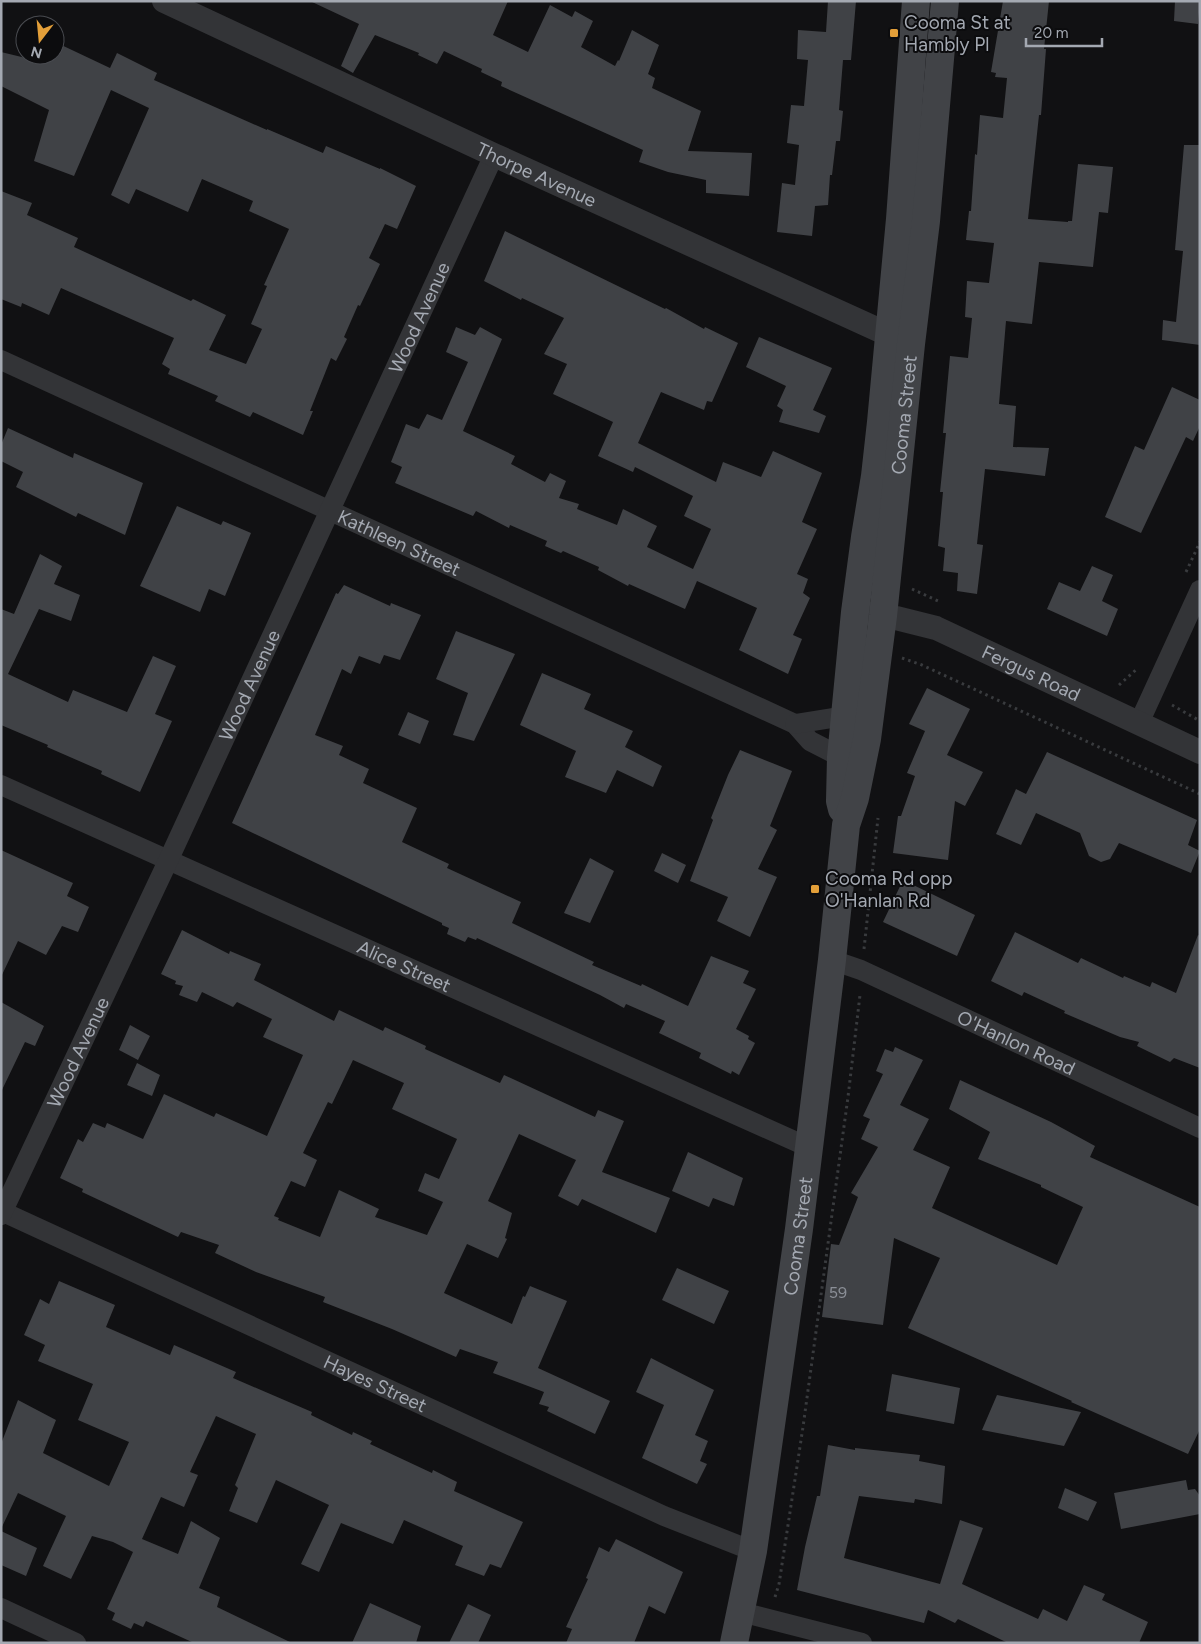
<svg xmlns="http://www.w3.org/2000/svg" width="1201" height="1644" font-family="Figtree,sans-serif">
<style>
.building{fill:#404246;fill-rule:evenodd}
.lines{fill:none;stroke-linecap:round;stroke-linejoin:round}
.path{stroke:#393b3e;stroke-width:3;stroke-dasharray:2.5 4;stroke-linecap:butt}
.minor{stroke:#333437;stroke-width:20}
.tertiary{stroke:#333437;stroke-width:24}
.secondary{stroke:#414347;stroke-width:28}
.poi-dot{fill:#e39f39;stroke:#0c0c0e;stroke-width:2}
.labels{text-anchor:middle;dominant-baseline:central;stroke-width:4;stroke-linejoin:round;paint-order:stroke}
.number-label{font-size:16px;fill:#8b8f97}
.poi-label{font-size:19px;fill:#a4a9b2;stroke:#0c0c0e;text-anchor:start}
.street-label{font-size:19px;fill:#a4a9b2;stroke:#0c0c0e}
</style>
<rect width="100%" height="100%" fill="#111113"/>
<!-- building -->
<path class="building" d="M310 1H508L493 35 528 52 550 5 572 17 575 11 593 21 581 47 615 66 618 60 619 61 632 30 659 45 648 74 655 78 652 88 701 111 688 151 752 153 749 196 706 193V180L668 172 639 162 643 150 501 86 502 82 481 72 482 69 444 51 437 64 418 55 419 53 375 35 353 73 341 66 359 24Z
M828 1H856L851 60H843L839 110 843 111 840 141H836L832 175H830L828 205 815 206 812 236 777 232 782 183 795 185 799 145 787 143 791 105 804 106 808 60 797 59 798 30 826 32Z
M1003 1H1049L1044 49H1046L1041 115H1039L1028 219 1068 222V221H1072L1078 164 1113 167 1108 213 1099 212 1093 267 1039 262 1032 324 1006 321 999 404 1016 406 1013 447 1049 448 1045 476 985 469 977 544 983 545 977 594 957 591 958 573 943 571 945 548 938 546 943 492H940L946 433H943L950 356 968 358 972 318 965 317 967 281 989 283 994 243 966 240 969 211H971L975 154 977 155 980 115 1003 118 1007 78 995 77 996 73 991 72Z
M1175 1H1200L1198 24 1174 21Z
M55 42 110 68 117 53 157 73 154 80 267 130V129L323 153 326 146 380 169V168L416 186 397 229 385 224 369 258 380 264 360 306 358 305 344 337 347 339 336 361 331 358 310 411H313L303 435 253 412 250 417 215 401 218 396 168 374 170 369 162 364 174 338 61 288 49 315 22 303 21 307 1 299V191L32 203 27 215 78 238 74 247 191 301 193 299 226 315 209 350 246 364 262 329 251 324 267 286 264 285 289 229 249 211 253 201 202 179 188 212 136 189 129 204 111 195 149 108 111 90 74 176 34 161 49 110 1 86V52L34 60 36 55H55Z
M1184 145H1200V345L1162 340 1163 320 1176 322 1183 251 1175 250Z
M505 231 665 309 666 308 704 329 705 327 738 343 712 402 707 401 704 410 661 392 638 443 716 482 723 462 761 477 773 451 822 473 802 522 817 529 797 574 808 579 803 593 810 598 793 635 802 639 788 674 739 650 757 608 697 581 685 609 629 584 628 586 598 570 599 567 563 551 561 553 545 546 547 541 510 525 509 528 476 511 473 516 395 483 402 467 391 462 406 424 419 429 427 414 442 420 468 362 446 352 456 327 475 335 480 327 502 339 463 431 515 456 511 464 545 482 550 473 566 481 559 498 579 504 577 509 617 525 623 509 657 526 647 547 693 569 711 529 684 516 693 496 635 467 633 472 598 456 613 422 553 394 567 364 544 354 564 318 522 298 521 300 484 281Z
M759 337 832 368 813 410 826 416 819 433 779 422 783 410 777 406 786 386 746 367Z
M1172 387 1200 400V426L1193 441 1186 437 1141 533 1105 517 1135 446 1144 450Z
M8 428 73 458 74 453 143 483 125 535 78 513 76 517 16 487 23 472 1 461V445Z
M177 506 221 525 223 521 251 533 225 596 209 589 200 612 140 586Z
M40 554 62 566 54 584 80 595 71 621 39 609 8 674 68 702 73 690 127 712 153 656 176 666 155 714 172 721 140 792 101 774 102 771 47 747 48 745 1 725V609L14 614Z
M1092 566 1113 575 1102 601 1118 609 1107 636 1047 609 1059 582 1080 591Z
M344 585 390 606 391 603 421 615 400 660 384 655 380 664 359 656 351 674 342 669 315 735 343 746 339 755 369 769 363 783 417 808 402 842 449 864 447 868 521 902 512 923 594 962 592 965 641 986 642 984 688 1006 711 956 749 971 743 983 756 989 736 1029 749 1036 748 1039 755 1043 739 1075 732 1071 731 1074 699 1058 701 1053 659 1033 665 1021 626 1004 624 1008 600 995 477 938 476 940 468 937 465 942 447 934 449 928 442 925V923L232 823 336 593 338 594Z
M456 631 515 654 474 741 453 735 468 693 436 679Z
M542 673 591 694 584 709 633 731 625 747 662 766 653 787 617 770 606 793 565 777 576 751 520 725Z
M927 688 970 709 947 755 983 772 965 806 955 801 948 860 893 853 898 816H901L915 776 907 773 925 731 909 724Z
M408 712 429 721 420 744 398 735Z
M740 750 792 771 770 826 777 830 758 869 777 877 750 937 717 921 728 897 690 881 713 820 711 818 728 775Z
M1047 752 1197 820 1188 845 1200 851 1191 873 1119 843 1110 859 1101 862 1089 856 1080 833 1036 813 1021 845 996 834 1016 789 1026 794Z
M1 850 73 883 67 896 89 907 78 932 62 926 46 955 18 941 1 977Z
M662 853 686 865 678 883 654 871Z
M590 858 614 871 590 923 564 913Z
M903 880 975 915 957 956 883 922Z
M182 930 229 954 230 951 261 964 254 980 334 1021 339 1010 383 1031 385 1027 426 1046 425 1049 500 1083 504 1075 595 1117 598 1110 624 1121 602 1172 670 1198 656 1233 582 1199 578 1206 558 1196 576 1160 519 1134 488 1201 512 1213 505 1238 507 1239 498 1258 467 1244 444 1293 512 1324 523 1296 525 1297 530 1286 567 1301 538 1368 610 1401 595 1434 547 1411 549 1407 539 1404 544 1392 493 1373 498 1362 460 1349 456 1357 392 1329 323 1302 325 1297 256 1272 215 1253 219 1245 181 1232 178 1237 82 1192 83 1189 60 1178 78 1139 83 1142 93 1123 105 1128 107 1123 143 1139 164 1094 214 1117 216 1113 267 1136 303 1055 263 1037 272 1019 237 1002 233 1007 202 992 197 1002 179 995 183 986 175 984 176 981 161 974ZM353 1060 404 1083 392 1109 457 1139 439 1179 425 1173 418 1191 443 1202 427 1235 375 1217 379 1209 339 1190 320 1237 278 1220 279 1218 274 1216 291 1181 305 1187 317 1160 303 1153 328 1102 332 1104Z
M1015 932 1078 963 1081 958 1123 978 1124 976 1150 987 1152 982 1176 993 1198 935 1200 936V1068L1174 1058 1170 1062 1137 1046 1139 1042 1120 1037 1064 1013 1065 1011 1024 992 1022 996 991 981Z
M1 1002 44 1026 35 1046 25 1042 1 1092Z
M130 1025 150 1036 138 1060 119 1050Z
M895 1047 923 1060 900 1105 929 1119 913 1150 950 1167 932 1208 1057 1265 1083 1207 1041 1187V1185L978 1159 990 1132 949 1109 960 1080 1051 1122 1095 1146 1090 1157 1200 1207V1429L1188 1454 1071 1402 1072 1401 908 1328 940 1258 894 1238 883 1325 822 1317 831 1244 839 1245 858 1197 851 1193 878 1147 861 1139 870 1119 863 1116 883 1074 876 1071 885 1049 893 1052Z
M137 1063 160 1075 152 1096 127 1085Z
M688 1152 743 1178 734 1206 713 1198 709 1207 672 1191Z
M677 1268 729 1291 714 1324 662 1300Z
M59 1281 115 1305 106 1327 170 1355 174 1345 236 1372 233 1378 312 1412 311 1415 352 1435 353 1432 372 1441 370 1444 432 1473 433 1470 457 1482 454 1491 523 1522 501 1568 490 1564 484 1576 455 1565 463 1546 404 1520 393 1544 341 1523 319 1572 301 1564 329 1505 276 1480 257 1523 229 1511 238 1488 235 1485 256 1434 216 1416 190 1472 198 1475 184 1507 161 1497 142 1539 178 1554 191 1521 220 1538 199 1588 220 1597 217 1607 292 1643H194L146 1621 143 1627 134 1623 131 1629 112 1620 115 1613 107 1609 133 1552 113 1542 92 1536 71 1579 43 1566 66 1516 18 1493 1 1529V1444L18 1400 56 1420 43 1453 109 1486 129 1442 78 1420 93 1384 38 1361 45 1345 24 1335 40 1299 49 1304Z
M651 1358 714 1390 695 1435 708 1441 700 1461 707 1464 697 1484 642 1458 664 1405 636 1392Z
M892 1374 960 1388 954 1424 886 1411Z
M997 1395 1081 1412 1064 1446 982 1430Z
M828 1445 855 1450V1448L920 1455 919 1461 945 1466 942 1504 915 1499 914 1503 859 1496 844 1558 940 1584 960 1520 983 1528 962 1584 1038 1619 1043 1609 1067 1621 1084 1585 1105 1594 1102 1600 1148 1622 1139 1643H1008L958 1619 955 1623 928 1610 924 1623 797 1590 805 1547 817 1496H820Z
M1186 1480 1188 1490 1195 1489 1200 1496V1514L1121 1529 1114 1493Z
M1065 1488 1097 1502 1088 1521 1058 1508Z
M1 1531 37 1548 26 1576 1 1565Z
M616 1539 683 1572 665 1614 649 1606 634 1643H566L572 1629 566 1627 588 1579 586 1578 599 1547 609 1552Z
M370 1603 421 1626 416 1643H352Z
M468 1604 491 1615 478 1643H449Z"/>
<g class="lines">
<!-- path -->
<path class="path" d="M1186 572 1200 542
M912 589 938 601
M902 658 922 665 1200 794
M1119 685 1138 668
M1172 705 1200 721
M864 949 878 818
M775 1597 779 1584 803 1427 848 1097 860 995"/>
<!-- minor -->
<g class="minor">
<path id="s1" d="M1 360 795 724 810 741 841 757"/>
<path d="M1139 723 1200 590"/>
<path d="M795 724 845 716"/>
<path id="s2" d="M1 785 808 1147"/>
<path id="s3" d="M832 960 861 970 1200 1128"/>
<path id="s4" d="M1 1211 664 1516 753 1551"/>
<path id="s5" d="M1 1215 168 861 494 155"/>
<path d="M1 1608 76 1643"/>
<path d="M741 1612 862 1643"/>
</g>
<!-- tertiary -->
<g class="tertiary">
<path id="s6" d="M164 1 494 155 905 342"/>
<path id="s7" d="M865 613 896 618 936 628 1200 752"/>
</g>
<!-- secondary -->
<g class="secondary">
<path d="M842 809 840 801 841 757 855 612 865 537 875 476 881 422 900 219 916 1"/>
<path id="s8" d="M734 1643 753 1551 799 1229 832 960 846 825 855 798 867 739 883 616 911 344 926 221 945 1"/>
</g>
</g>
<!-- markers -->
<g class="poi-dot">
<rect x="889" y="28" width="10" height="10" rx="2.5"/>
<rect x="810" y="884" width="10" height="10" rx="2.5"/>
</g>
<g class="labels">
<!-- number labels -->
<g class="number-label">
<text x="838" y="1292">59</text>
</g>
<!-- poi labels -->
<g class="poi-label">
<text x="904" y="22">Cooma St at<tspan x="904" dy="22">Hambly Pl</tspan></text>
<text x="825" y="878">Cooma Rd opp<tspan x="825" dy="22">O'Hanlan Rd</tspan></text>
</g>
<!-- street labels -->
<g class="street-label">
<text stroke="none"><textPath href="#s6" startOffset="411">Thorpe Avenue</textPath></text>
<text stroke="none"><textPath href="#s5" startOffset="990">Wood Avenue</textPath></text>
<text stroke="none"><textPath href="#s8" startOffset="1241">Cooma Street</textPath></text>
<text stroke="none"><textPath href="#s1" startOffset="438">Kathleen Street</textPath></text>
<text stroke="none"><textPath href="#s7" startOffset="178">Fergus Road</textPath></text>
<text stroke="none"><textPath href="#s5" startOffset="585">Wood Avenue</textPath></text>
<text stroke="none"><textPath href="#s2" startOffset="442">Alice Street</textPath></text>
<text stroke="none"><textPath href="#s3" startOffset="202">O'Hanlon Road</textPath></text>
<text stroke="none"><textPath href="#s5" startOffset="180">Wood Avenue</textPath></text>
<text stroke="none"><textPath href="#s8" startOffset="412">Cooma Street</textPath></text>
<text stroke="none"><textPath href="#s4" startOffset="412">Hayes Street</textPath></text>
</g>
</g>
<!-- border -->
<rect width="1201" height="1644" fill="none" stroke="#a4a9b2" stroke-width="5"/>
<!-- north arrow -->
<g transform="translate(40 40) rotate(196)"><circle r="24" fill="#0c0c0e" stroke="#494b50"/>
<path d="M0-4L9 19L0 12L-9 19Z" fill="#e39f39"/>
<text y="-8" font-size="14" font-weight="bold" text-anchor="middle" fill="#a4a9b2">N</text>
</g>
<!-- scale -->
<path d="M1026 38v8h76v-8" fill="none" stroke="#a4a9b2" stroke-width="2.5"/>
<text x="1034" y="38" font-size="15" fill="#a4a9b2" stroke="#0c0c0e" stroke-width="4" paint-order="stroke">20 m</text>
</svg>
